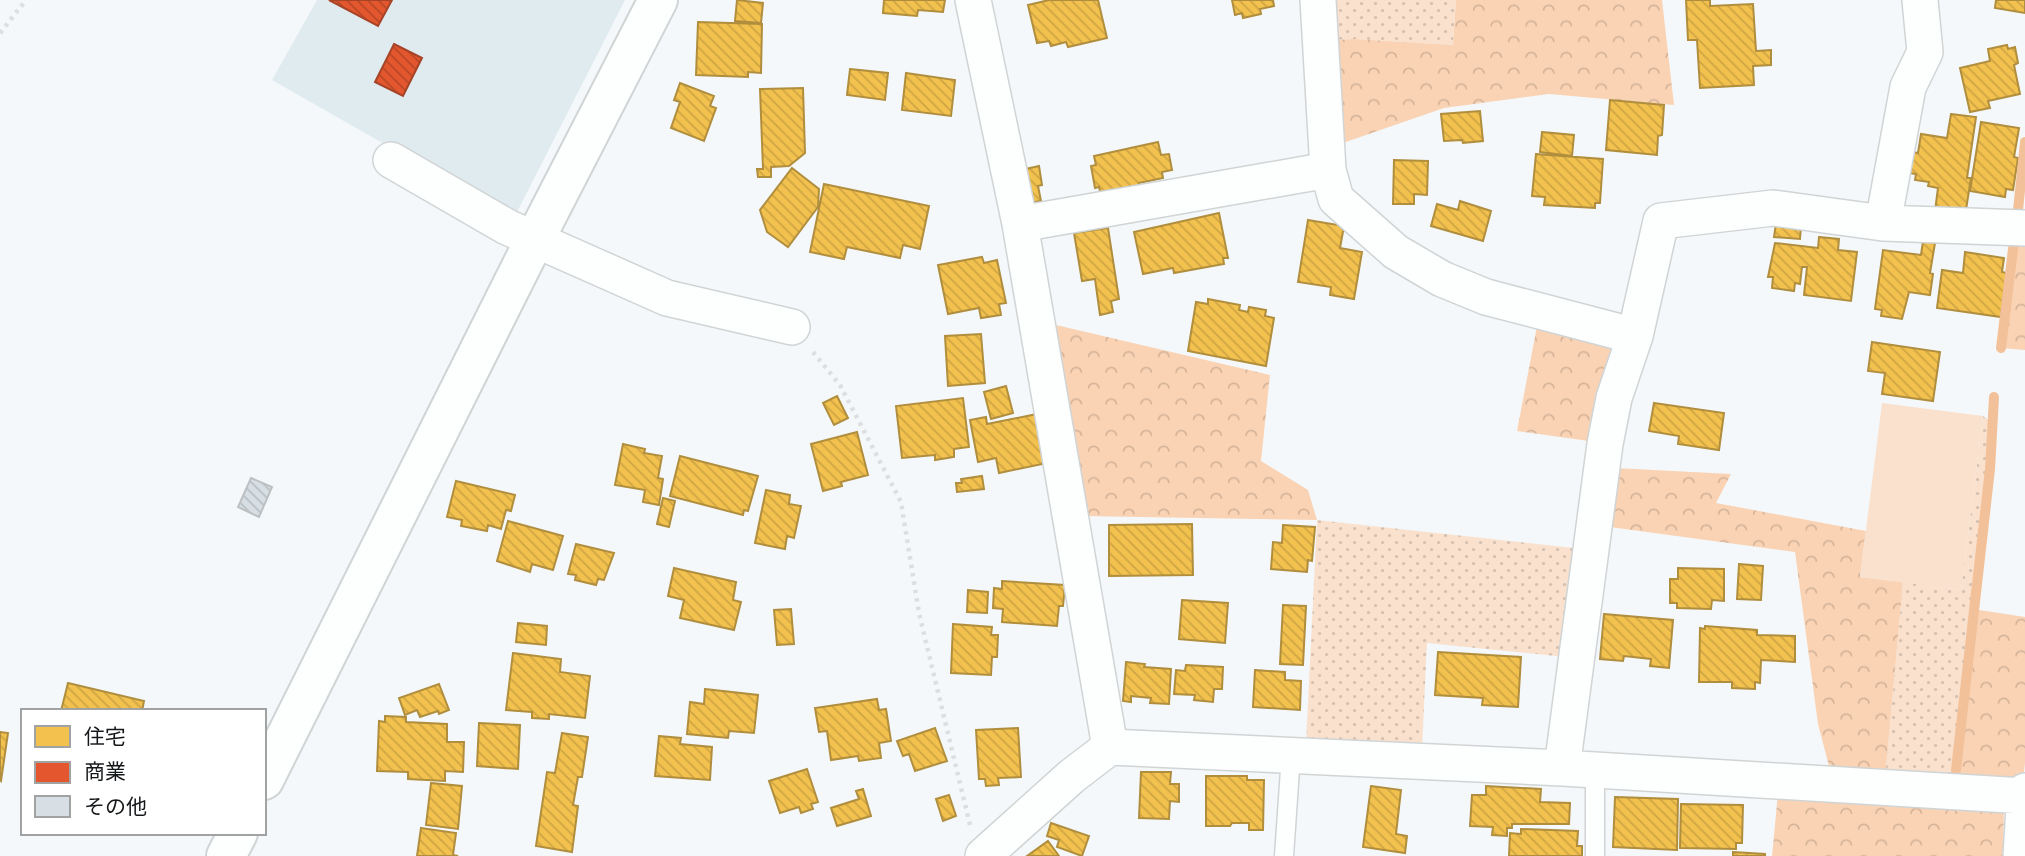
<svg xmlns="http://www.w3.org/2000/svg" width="2025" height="856" font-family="Roboto,'Noto Sans JP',sans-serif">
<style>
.built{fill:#e0ebf0}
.green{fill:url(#green-dots)}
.forest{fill:url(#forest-crowns)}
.pitch{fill:#f9e1ce}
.homes{fill:url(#homes-back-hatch);stroke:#b08e3e;stroke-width:2}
.shops{fill:url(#shops-back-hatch);stroke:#a64428;stroke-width:2}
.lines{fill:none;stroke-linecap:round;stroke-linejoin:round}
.stream{stroke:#f2c199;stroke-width:10}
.building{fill:url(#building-back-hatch);stroke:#bdc0c2;stroke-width:2}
.lane-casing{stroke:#d0d4d5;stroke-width:21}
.street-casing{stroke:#d0d4d5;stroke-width:38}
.secondary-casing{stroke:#d0d4d5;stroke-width:42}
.path{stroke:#dcdedf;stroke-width:4.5;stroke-dasharray:3.5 5;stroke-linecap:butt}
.lane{stroke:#fdfefe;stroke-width:18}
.street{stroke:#fdfefe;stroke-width:35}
.secondary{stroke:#fdfefe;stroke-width:38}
</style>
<defs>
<pattern id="green-dots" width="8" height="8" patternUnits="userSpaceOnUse" patternTransform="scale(1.75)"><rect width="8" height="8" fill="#f9e1ce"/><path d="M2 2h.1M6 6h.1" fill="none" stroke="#d5c0b0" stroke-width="1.8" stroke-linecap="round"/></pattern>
<pattern id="forest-crowns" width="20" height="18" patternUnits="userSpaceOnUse" patternTransform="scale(1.75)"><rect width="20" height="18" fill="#fad3b4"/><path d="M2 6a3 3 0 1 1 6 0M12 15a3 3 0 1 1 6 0" fill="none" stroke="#d5b49a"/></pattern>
<pattern id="homes-back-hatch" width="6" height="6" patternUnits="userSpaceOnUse" patternTransform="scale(1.75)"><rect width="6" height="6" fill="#f2c14e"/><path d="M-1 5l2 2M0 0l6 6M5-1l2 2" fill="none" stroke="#cfa544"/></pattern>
<pattern id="shops-back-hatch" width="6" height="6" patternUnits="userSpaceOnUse" patternTransform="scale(1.75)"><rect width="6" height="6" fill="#e4572e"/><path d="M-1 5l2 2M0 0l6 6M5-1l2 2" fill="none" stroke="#b84726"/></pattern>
<pattern id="building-back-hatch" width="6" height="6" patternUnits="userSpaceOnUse" patternTransform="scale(1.75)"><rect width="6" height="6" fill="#d8dfe4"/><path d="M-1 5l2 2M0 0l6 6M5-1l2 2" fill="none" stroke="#b8bfc3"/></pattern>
</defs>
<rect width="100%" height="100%" fill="#f4f8fa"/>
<!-- built -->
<path class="built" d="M317 0H625L514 218 272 80Z"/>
<!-- green -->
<path class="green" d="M1328 0H1456L1453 45 1356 39 1332 40Z
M1983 416 1991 422 1990 469 1956 775 1886 769 1903 582 1961 590Z
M1317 520 1583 549 1566 657 1427 643 1422 748 1306 743Z"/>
<!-- forest -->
<path class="forest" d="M1456 0H1662L1674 105 1549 94 1444 108 1337 145 1332 40 1355 39 1453 45Z
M2014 241H2025V350L2001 348Z
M1538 321 1611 340 1620 354 1596 442 1517 431Z
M1056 325 1270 375 1261 461 1308 490 1317 520 1082 516Z
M1615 468 1731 474 1716 503 1866 531 1860 577 1903 582 1886 769 1829 766 1818 724 1795 552 1610 527Z
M1973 609 2025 617V763L2023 780 1956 775Z
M1778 793 2004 802 2003 856H1772Z"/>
<!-- pitch -->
<path class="pitch" d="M1882 403 1983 416 1961 590 1860 577Z"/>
<!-- homes -->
<path class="homes" d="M737 0 763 3 761 23 735 21Z
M884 0H945L943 12 918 10 917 16 883 13Z
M1049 0H1098L1107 38 1068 47 1066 42 1051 46 1049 41 1037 43 1028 5Z
M1232 0H1273L1274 6 1260 9 1261 14 1243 18 1242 13 1235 15Z
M1686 0H1710V6L1753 4 1756 51 1771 50V65L1753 66 1754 85 1700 88 1697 40H1688Z
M1996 0H2025V13L1995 8Z
M698 22 762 24 761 73 748 72V77L696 75Z
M2007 45 2008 49 2015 47 2018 63 2014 65 2020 94 1988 101 1990 108 1970 112 1960 68 1990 61 1988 49Z
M850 69 888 73 885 100 847 95Z
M906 73 955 80 951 116 902 110Z
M680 83 714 96 710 106 716 108 704 141 671 128 680 102 674 100Z
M803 88 805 153 789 166 771 167V177H758L757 169H763L760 89Z
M1610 100 1664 105 1662 135 1658 136 1657 155 1606 150Z
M1480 111 1483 141 1463 143 1462 140 1444 141 1441 114Z
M1951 114 1976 117 1967 178H1971L1965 216 1935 211 1938 188 1928 186 1929 182 1915 180 1916 174 1908 173 1912 152 1918 153 1921 134 1947 138Z
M1981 122 2019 128 2014 157 2018 158 2013 190 2006 189 2005 197 1970 191Z
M1542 132 1574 135 1572 156 1540 152Z
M1158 142 1161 155 1169 154 1172 170 1162 172 1163 178 1139 183 1140 186 1101 195 1099 187 1095 188 1091 166 1096 165 1094 156Z
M1536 154 1603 159 1600 203H1595V208L1544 205 1545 197 1532 196Z
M1394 160 1428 161 1427 195 1414 194V204H1393Z
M1039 166 1042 185 1038 186 1041 201 1029 203 1021 170Z
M792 168 819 189 818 207 788 247 767 232 760 210Z
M824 184 929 206 920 249 903 245 900 258 847 247 844 259 810 252Z
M1460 201 1491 211 1483 241 1431 226 1437 204 1458 210Z
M1219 213 1228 258H1223L1224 264 1174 273 1173 268 1143 274 1134 232Z
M1308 220 1344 226 1340 248 1362 252 1354 299 1330 295 1331 287 1298 282Z
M1776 223 1801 226 1800 239 1774 237Z
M1108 228 1119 299 1111 301 1113 312 1100 315 1095 279 1082 281 1074 233Z
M1819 237 1839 239 1838 250 1857 252 1851 301 1804 295 1807 267H1802L1800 284 1795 283 1794 291 1772 288 1773 277H1768L1775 243 1818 248Z
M1923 241 1935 243 1930 273 1933 274 1930 295 1909 292 1902 319 1881 316 1882 310 1875 309 1883 250 1921 255Z
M1965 252 2004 258 2002 272 2007 273 2001 317 1937 308 1942 270 1963 273Z
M982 257 984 263 997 260 1006 303 999 304 1001 315 981 318 979 308 948 314 938 265Z
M1208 299 1240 305 1239 310 1248 312 1249 307 1266 310 1265 316 1274 318 1266 366 1188 351 1196 302 1208 304Z
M981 334 985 383 948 386 945 336Z
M1872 342 1940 352 1933 401 1882 394 1885 373 1868 371Z
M1006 386 1013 413 991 419 984 392Z
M837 396 848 418 834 425 823 403Z
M963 398 969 447 954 449V457L935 460V455L902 458 896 406Z
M1654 403 1724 413 1719 450 1678 444 1679 436 1649 431Z
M1037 414 1047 463 999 473 996 458 978 462 970 420 986 417 987 424Z
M857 432 868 475 841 482 842 486 823 491 811 444Z
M623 444 645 449 644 453 662 456 658 478 663 479 659 505 643 502 645 490 615 485Z
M680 456 758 476 748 511 744 510 743 515 670 496Z
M982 476 984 489 957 492 956 483H962L961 479Z
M456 481 515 495 511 511 506 510 501 529 488 525 487 531 461 526 462 520 447 517Z
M766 490 790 495 789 504 801 506 794 538 787 536 785 549 755 543Z
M663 498 675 501 669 527 657 524Z
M508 521 563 536 553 570 532 564 530 572 497 561Z
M1192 524 1193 575 1109 576V525Z
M1283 525 1315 527 1312 561 1308 560 1307 572 1271 569 1273 542 1282 543Z
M576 544 614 553 604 580 598 579 596 585 575 580 576 575 568 574Z
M1739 564 1763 566 1761 600 1737 599Z
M674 568 736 582 733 600 741 602 734 630 680 618 684 600 668 596Z
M1678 568 1724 569V601L1712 600 1711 609 1677 608V603H1670V579H1678Z
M1002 581 1065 585 1063 606H1059L1057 626 1002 622 1003 609 993 608 994 588 1002 589Z
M968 590 988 592 987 613 967 612Z
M1182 600 1228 603 1225 643 1179 639Z
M1283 605 1306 606 1303 665 1280 664Z
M791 609 794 644 777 645 774 610Z
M1604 614 1673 620 1669 668 1650 666 1651 659 1624 656 1623 661 1600 659Z
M518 623 547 626 546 645 516 642Z
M953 624 992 627 991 635H998L997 657H992L991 675 951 673Z
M1705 626 1757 630V635L1795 636V662L1761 660 1760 683 1755 682V689L1732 688V682H1699L1700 628 1705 629Z
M1438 652 1521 657 1518 707 1482 705 1483 698 1435 695Z
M513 653 561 659 560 672 590 676 585 718 549 714V719L532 718V712L506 710Z
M1126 662 1145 664 1144 667 1171 669 1169 704 1150 703 1151 698 1131 696V702L1123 701Z
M1186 665 1223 667 1222 689H1214L1213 702 1194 700 1195 695 1174 694 1176 670 1185 671Z
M1255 670 1285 672V680L1301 681 1300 710 1253 707Z
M68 683 144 701 142 711H61Z
M439 684 449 710 439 714 438 711 420 717 417 710 405 715 399 698Z
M705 689 758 695 754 733 729 731 728 738 687 734 690 702 704 704Z
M877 699 879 710 886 709 891 741 879 743 881 758 859 761 858 756 831 760 827 731 819 732 815 708Z
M385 716 406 717V722L447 724V742H464L463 772 445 771V781L408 779V772L377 771 379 721 385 722Z
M479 723 520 725 518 769 477 766Z
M935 728 947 761 915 771 909 754 903 756 897 741Z
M1018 728 1021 777 998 778 999 785 986 786 985 779H979L976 730Z
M0 732 8 733 1 781 0 780Z
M562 733 588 737 582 777H578L573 805 578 806 572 852 536 846 547 772 555 773Z
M659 736 681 738 680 744 712 747 710 780 655 776Z
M807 769 818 802 811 804 813 809 801 813 799 807 780 813 769 781Z
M1141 772H1171L1170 784H1179V802L1170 801 1169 819 1139 818Z
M1206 776H1247V780H1264L1263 830H1249V823H1232L1230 826H1206Z
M431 783 462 786 458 829 426 825Z
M1371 786 1401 790 1396 834 1407 836 1405 853 1363 847Z
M1486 786 1541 789 1540 802 1570 803 1569 824H1512V828H1507V836L1492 835 1493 827 1470 826 1472 795H1486Z
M863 789 871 816 837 826 831 808 859 799 856 791Z
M949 795 956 816 943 821 936 799Z
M1615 797 1678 799 1677 850 1613 847Z
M1681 804 1743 805 1742 843H1736V849L1680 848Z
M1051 823 1089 836 1082 856 1057 847 1059 840 1047 836Z
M421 828 456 833 453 855 458 856H417Z
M1521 829 1578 831 1577 846H1582V856H1509L1510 833 1521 834Z
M1048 841 1059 856H1027Z
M1733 852 1765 854V856H1733Z"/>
<!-- shops -->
<path class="shops" d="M329 0H392L378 26Z
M394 44 422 58 403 96 375 82Z"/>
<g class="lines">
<!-- stream -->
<path class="stream" d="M2017 220 2025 142
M2001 348 2014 241
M1956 770 1990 469 1994 397"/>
</g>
<!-- building -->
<path class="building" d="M251 478 272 487 259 517 238 507Z"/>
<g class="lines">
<!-- lane casing -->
<g class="lane-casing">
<path id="lane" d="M1595 770V856
M1284 856 1291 755"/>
</g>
<!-- street casing -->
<g class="street-casing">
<path id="street" d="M973 0 1020 224 1110 747
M1318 0 1328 170 1336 199 1396 252 1442 279 1486 297 1635 336
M391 160 507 227 667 298 792 327
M1883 223 1908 87 1925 52 1920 0
M1020 224 1328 170
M1562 768 1605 444 1614 398 1635 336 1661 221 1773 208 1883 223 2025 228
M983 856 1072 776 1110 747 1562 768 2025 796
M2021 856 2025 791"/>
</g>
<!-- secondary casing -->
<g class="secondary-casing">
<path id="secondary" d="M264 780 535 239 658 0
M226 856 238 833"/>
</g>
<!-- path -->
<path class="path" d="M0 33 26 0
M813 352 840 385 901 502 919 613 970 825"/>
<!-- lane -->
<use href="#lane" class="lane"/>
<!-- street -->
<use href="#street" class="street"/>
<!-- secondary -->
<use href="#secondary" class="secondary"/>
</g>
<!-- legend -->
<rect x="21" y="709" width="245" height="126" fill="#ffffff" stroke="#a1a3a3" stroke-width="2"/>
<rect x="35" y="726" width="35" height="21" fill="#f2c14e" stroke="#a1a3a3" stroke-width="2"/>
<text x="84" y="744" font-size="21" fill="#15181a">住宅</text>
<rect x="35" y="762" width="35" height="21" fill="#e4572e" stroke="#a1a3a3" stroke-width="2"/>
<text x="84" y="779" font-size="21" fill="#15181a">商業</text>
<rect x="35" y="796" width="35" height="21" fill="#d8dfe4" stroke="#a1a3a3" stroke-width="2"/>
<text x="84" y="814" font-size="21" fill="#15181a">その他</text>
</svg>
